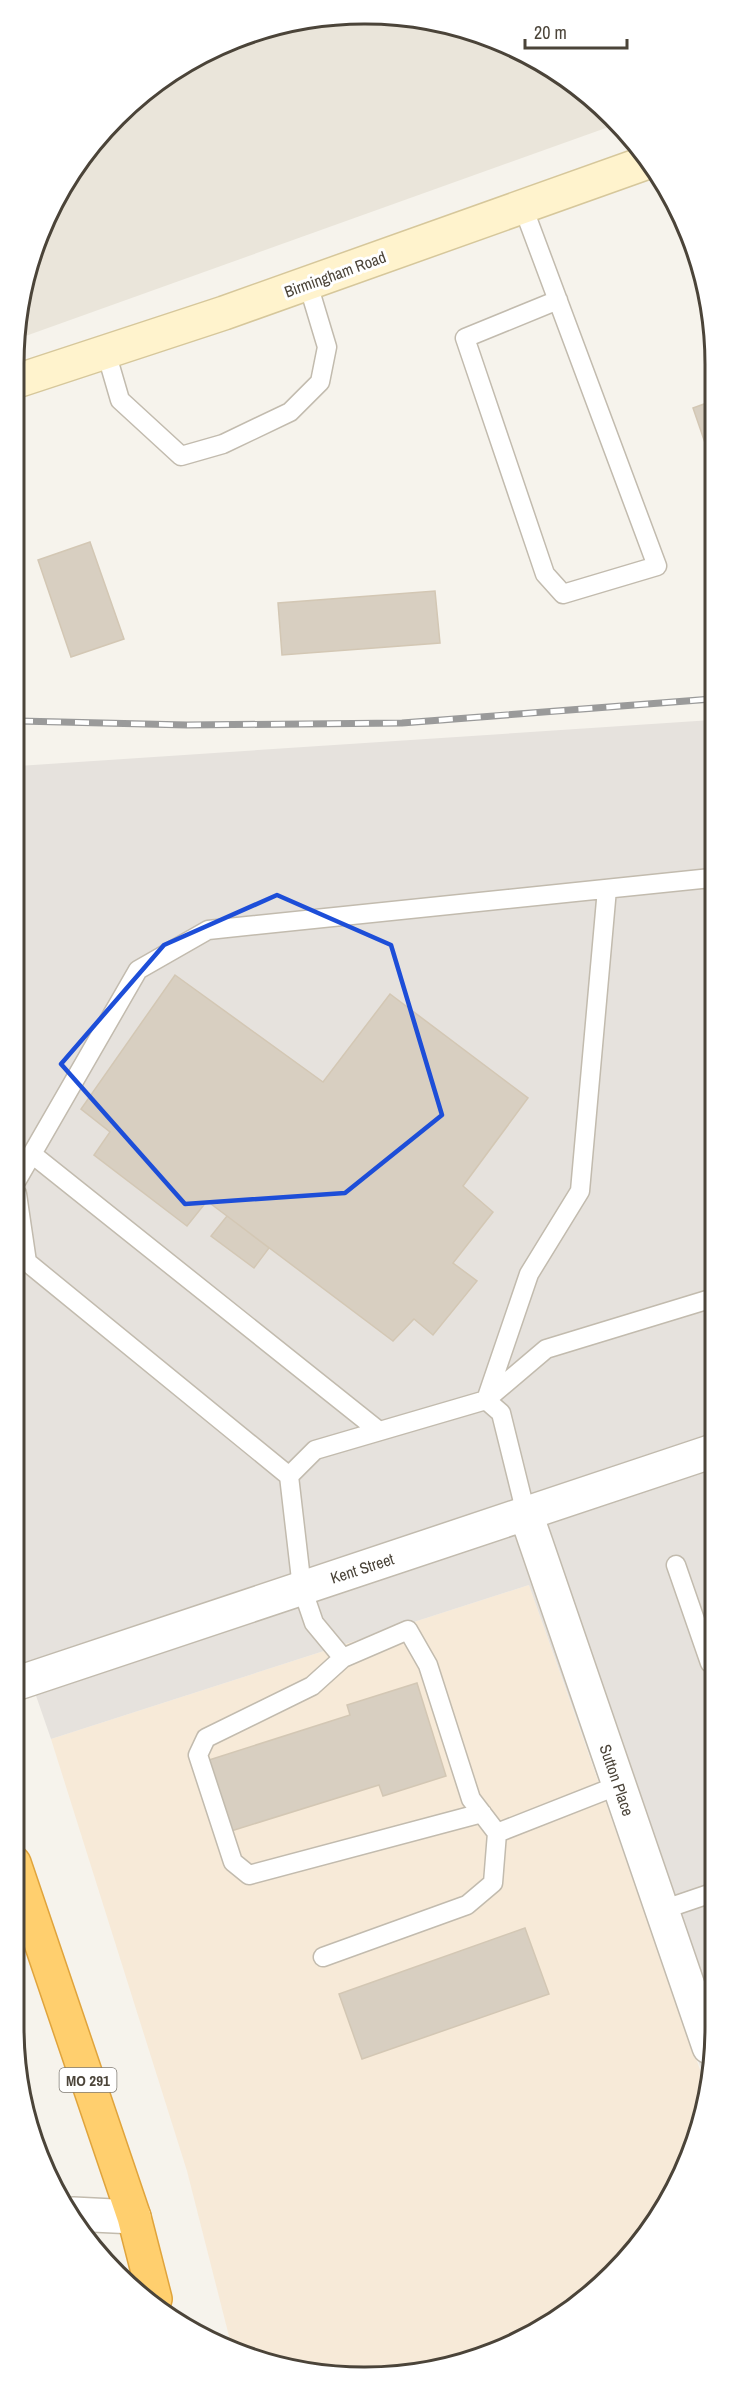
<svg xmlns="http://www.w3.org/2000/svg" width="729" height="2391" font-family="'Archivo Narrow',sans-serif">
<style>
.residential{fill:#eae5da}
.commercial{fill:#f7ead8}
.industrial{fill:#e6e2dd}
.building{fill:#d8cfc1;stroke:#d3c7b4;stroke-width:1.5}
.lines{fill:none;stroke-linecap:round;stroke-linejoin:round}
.lane-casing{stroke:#c2bbae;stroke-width:21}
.street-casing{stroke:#c2bbae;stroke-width:36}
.secondary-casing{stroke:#d6c79b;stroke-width:36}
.highway-casing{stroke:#e0a43c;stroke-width:36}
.lane{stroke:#fff;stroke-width:18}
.street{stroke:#fff;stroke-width:33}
.secondary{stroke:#fff3cd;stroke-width:33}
.highway{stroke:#ffcf6e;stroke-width:33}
.rail-casing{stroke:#9a9a9a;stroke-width:7}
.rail{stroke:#fff;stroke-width:4.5;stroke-dasharray:14;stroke-linecap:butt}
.marked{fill:none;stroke:#1d4ed8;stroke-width:4.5;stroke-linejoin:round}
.labels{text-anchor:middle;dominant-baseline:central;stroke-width:6;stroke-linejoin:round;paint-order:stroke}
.shield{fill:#fff;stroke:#817c74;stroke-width:1.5}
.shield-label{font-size:15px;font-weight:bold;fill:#4b4439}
.street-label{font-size:16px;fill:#4b4439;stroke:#fff}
.rim{fill:none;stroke:#4b4439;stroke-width:3}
</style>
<rect width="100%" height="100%" fill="#f6f3ec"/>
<!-- residential -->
<path class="residential" d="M296 20H433L540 61 617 124 20 338V296L73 169 170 72Z"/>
<!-- commercial -->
<path class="commercial" d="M529 1585 709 2095 657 2221 578 2305 456 2365 319 2375 232 2348 187 2171 51 1739Z"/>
<!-- industrial -->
<path class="industrial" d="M712 720 709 2091 529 1585 51 1739 15 1635 18 766Z"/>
<!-- building -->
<path class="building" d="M712 401V463L693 408Z
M90 542 124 639 71 657 38 560Z
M435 591 440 643 282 655 278 603Z
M175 975 323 1082 390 994 528 1098 463 1186 493 1212 453 1263 477 1281 433 1335 414 1319 393 1341 207 1201 187 1226 94 1155 110 1132 81 1109Z
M227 1216 269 1248 254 1268 211 1236Z
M417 1683 446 1776 383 1796 379 1785 231 1831 209 1760 350 1715 347 1705Z
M525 1928 549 1994 362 2059 339 1994Z"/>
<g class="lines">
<!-- lane casing -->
<g class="lane-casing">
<path id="lane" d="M523 207 657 566 563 594 545 574 465 338 558 300
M106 352 120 400 181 456 223 444 290 412 320 382 327 347 308 284
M32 1154 379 1431
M17 1180 138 970 208 930 711 878
M17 1194 27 1262 289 1476
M487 1399 546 1349 710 1299
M486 1400 529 1274 580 1191 607 889
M676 1565 710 1663
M343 1658 312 1686 206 1738 198 1755 233 1862 249 1875 482 1813
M497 1833 619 1785
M662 1910 709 1894
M323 1957 467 1905 493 1883 497 1833 471 1799 428 1665 408 1630 343 1658 314 1623 302 1588 289 1476 315 1450 486 1400 501 1413 526 1514"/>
</g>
<!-- street casing -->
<g class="street-casing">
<path id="street" d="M526 1514 709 2047
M15 1684 710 1452
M73 2214 134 2217"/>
</g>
<!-- secondary casing -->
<g class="secondary-casing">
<path id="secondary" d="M20 380 224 313 648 162"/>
</g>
<!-- highway casing -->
<g class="highway-casing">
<path id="highway" d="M14 1863 134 2217 155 2299"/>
</g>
<!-- lane -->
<use href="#lane" class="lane"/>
<!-- street -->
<use href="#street" class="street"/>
<!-- secondary -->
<use href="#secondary" class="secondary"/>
<!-- highway -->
<use href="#highway" class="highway"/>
<!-- rail casing -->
<g class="rail-casing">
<path id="rail" d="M19 721 187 725 402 723 712 699"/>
</g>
<!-- rail -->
<use href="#rail" class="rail"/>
</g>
<!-- marked area -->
<path class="marked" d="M277 895 391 945 442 1115 345 1193 185 1204 61 1064 164 945Z"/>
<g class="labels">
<!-- shield labels -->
<rect class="shield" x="59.5" y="2068" width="57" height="24" rx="4.5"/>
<g class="shield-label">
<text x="88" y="2080">MO 291</text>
</g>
<!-- street labels -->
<g class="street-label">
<text transform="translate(335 274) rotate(-20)">Birmingham Road</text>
<text transform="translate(362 1568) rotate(-18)">Kent Street</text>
<text transform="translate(617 1780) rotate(71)">Sutton Place</text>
</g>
</g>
<!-- crop -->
<path d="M0 0H729V2391H0ZM364 24H365A340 340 0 0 1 705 364V2027A340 340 0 0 1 365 2367H364A340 340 0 0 1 24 2027V364A340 340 0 0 1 364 24Z" fill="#fff" fill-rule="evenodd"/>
<path class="rim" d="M364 24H365A340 340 0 0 1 705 364V2027A340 340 0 0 1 365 2367H364A340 340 0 0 1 24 2027V364A340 340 0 0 1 364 24Z"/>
<!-- scale -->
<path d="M525 39v9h102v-9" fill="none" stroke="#4b4439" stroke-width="3"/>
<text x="534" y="39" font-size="18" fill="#4b4439" stroke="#ffffff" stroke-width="4.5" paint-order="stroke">20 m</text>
</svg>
